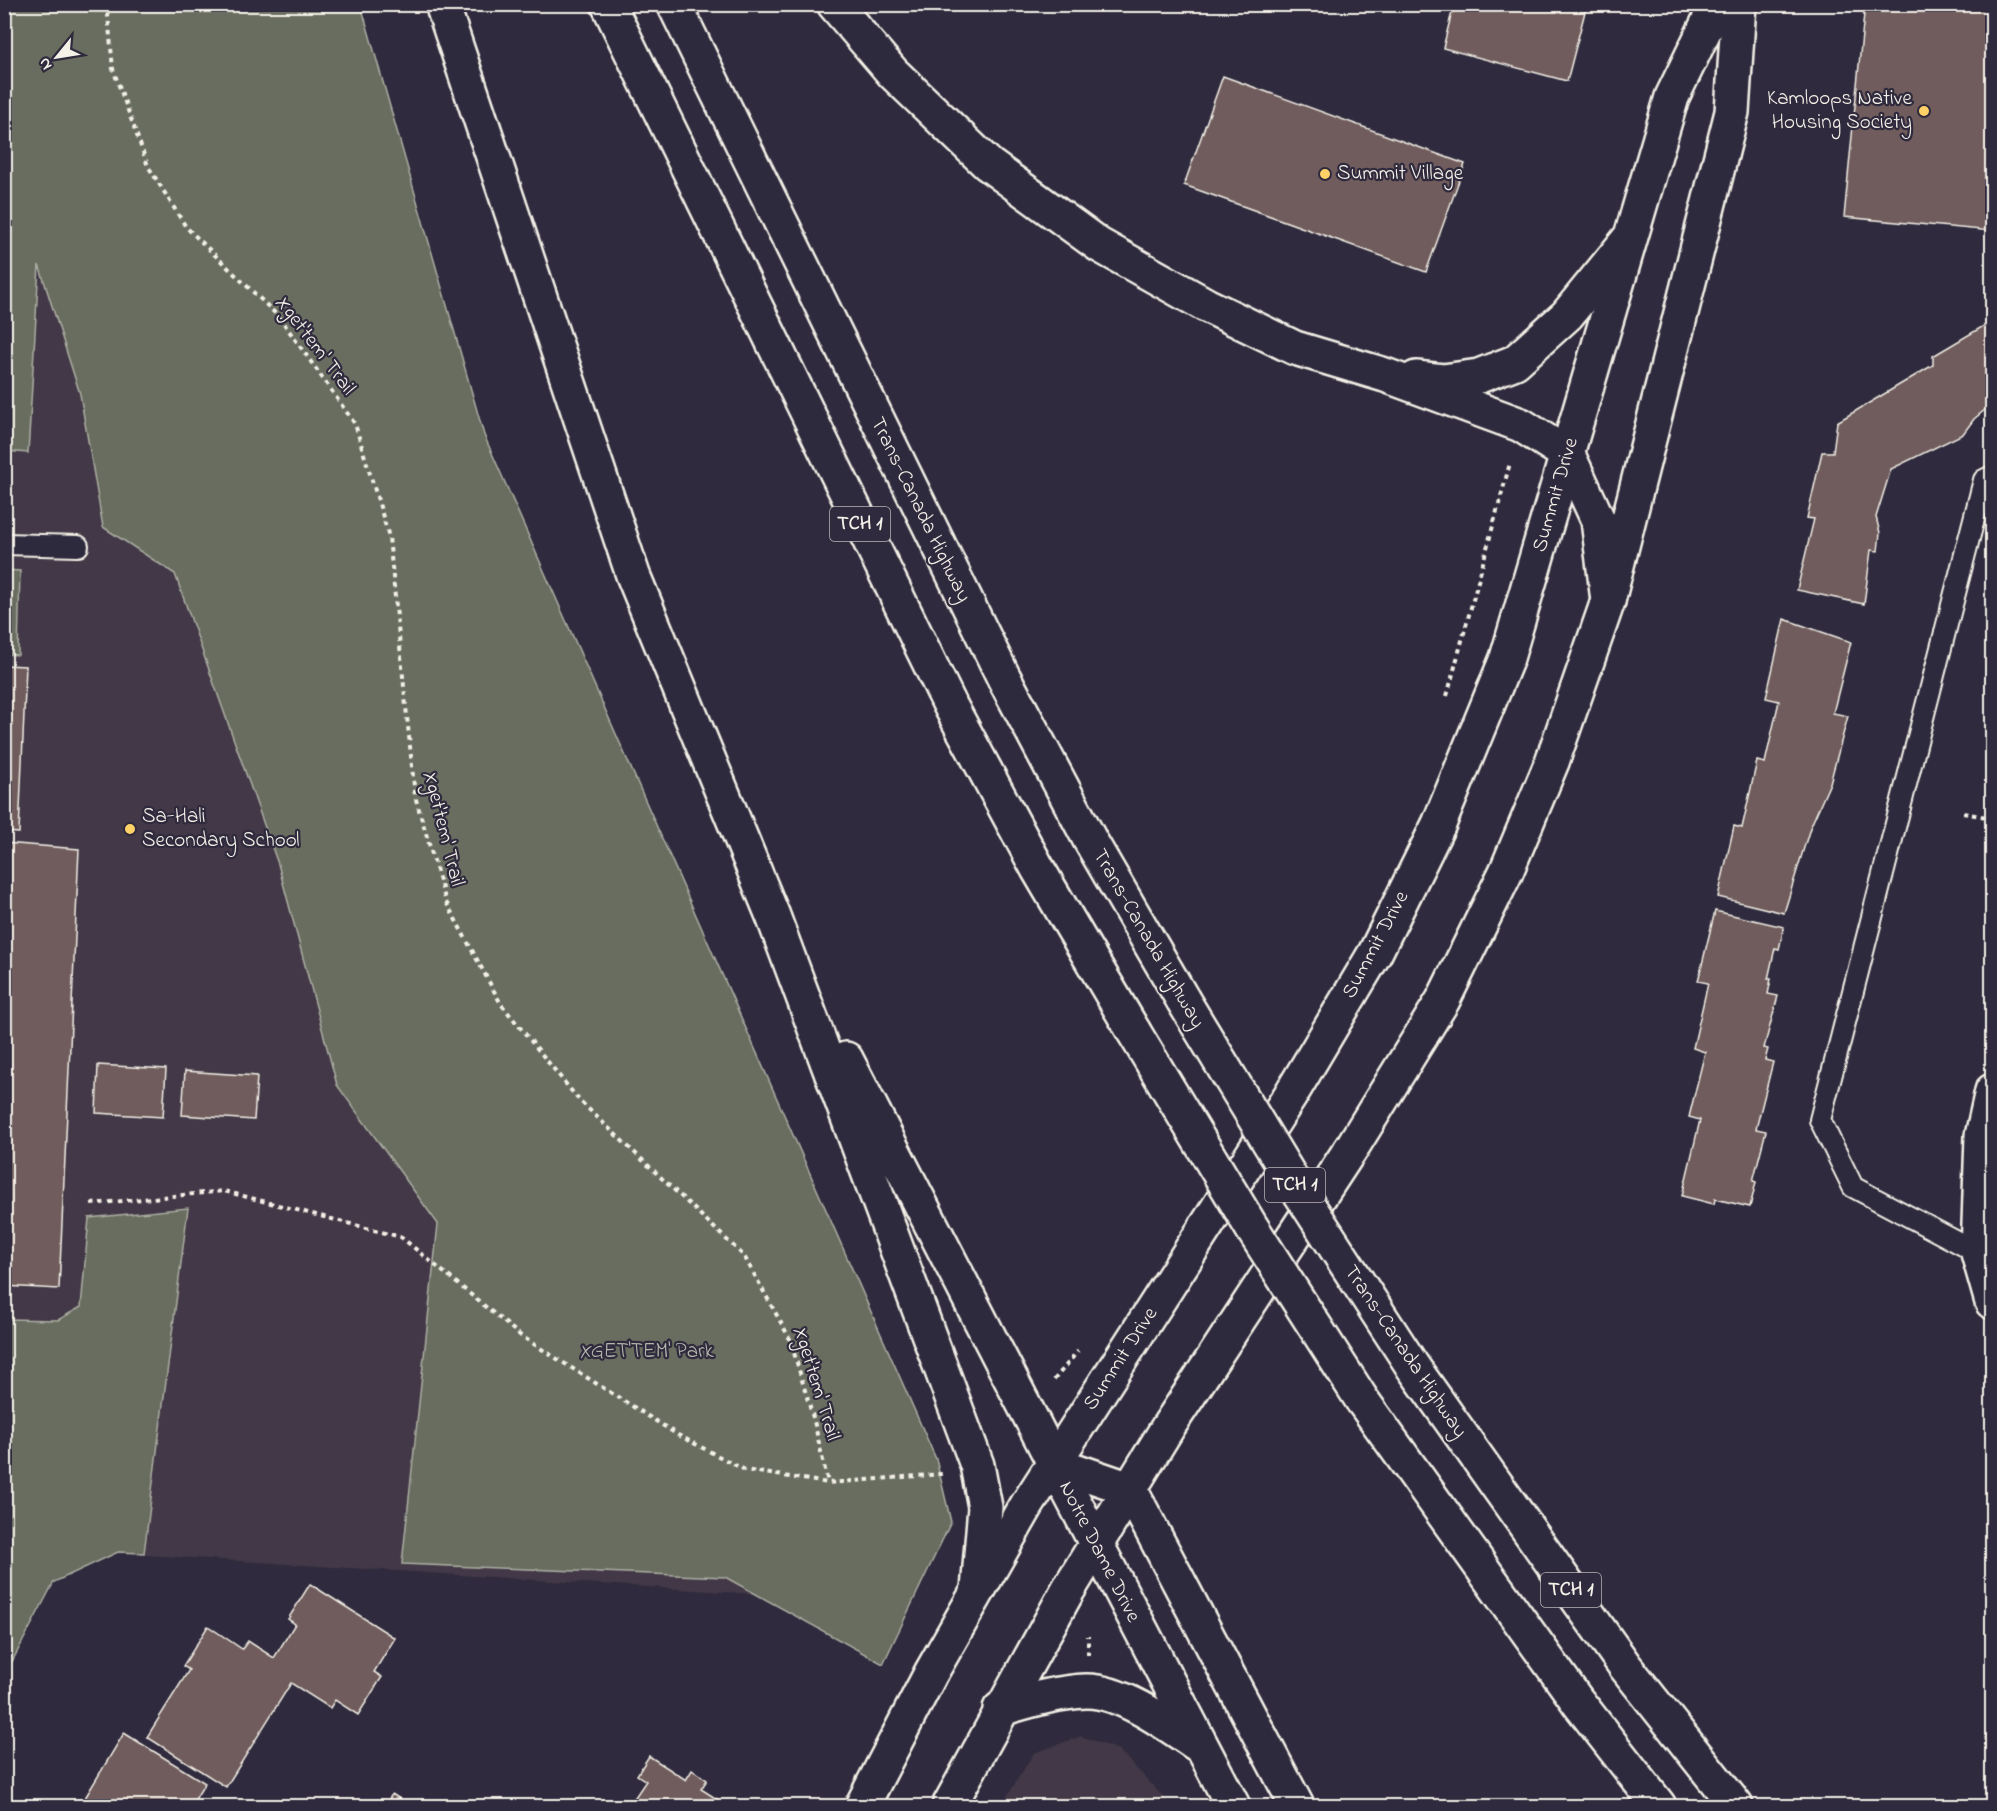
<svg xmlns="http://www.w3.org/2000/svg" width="1997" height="1811" font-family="'Indie Flower',sans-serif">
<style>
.built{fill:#423946}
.green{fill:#676d60;stroke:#aeafa4;stroke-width:1.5}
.building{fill:#6f5b5c;stroke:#f4f1e8;stroke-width:1.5}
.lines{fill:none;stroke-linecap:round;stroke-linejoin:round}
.service-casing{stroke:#f4f1e8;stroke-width:24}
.minor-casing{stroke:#f4f1e8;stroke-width:38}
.secondary-casing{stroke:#f4f1e8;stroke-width:38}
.motorway-casing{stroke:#f4f1e8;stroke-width:38}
.path{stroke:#f4f1e8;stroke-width:4;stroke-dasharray:4.5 4.5;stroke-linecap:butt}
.service{stroke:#2f2a3d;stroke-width:20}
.minor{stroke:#2f2a3d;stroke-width:33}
.secondary{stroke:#2f2a3d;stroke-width:33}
.motorway{stroke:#2f2a3d;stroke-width:33}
.motorway-bridge-casing{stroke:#f4f1e8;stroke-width:38;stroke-linecap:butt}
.motorway-bridge{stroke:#2f2a3d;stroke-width:33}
.poi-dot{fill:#ffd166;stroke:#2f2a3d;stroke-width:2}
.labels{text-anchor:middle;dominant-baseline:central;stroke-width:4.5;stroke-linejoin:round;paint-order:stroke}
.shield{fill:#2f2a3d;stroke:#b9b5b5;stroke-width:1.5}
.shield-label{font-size:20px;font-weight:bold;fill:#f4f1e8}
.poi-label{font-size:21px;fill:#f4f1e8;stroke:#2f2a3d;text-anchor:start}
.street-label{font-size:21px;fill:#f4f1e8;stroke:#2f2a3d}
.park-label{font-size:21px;fill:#b5b6ab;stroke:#2f2a3d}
</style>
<rect width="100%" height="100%" fill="#2f2a3d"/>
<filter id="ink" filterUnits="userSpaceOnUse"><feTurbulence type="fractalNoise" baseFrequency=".0167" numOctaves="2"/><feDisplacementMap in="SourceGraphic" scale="12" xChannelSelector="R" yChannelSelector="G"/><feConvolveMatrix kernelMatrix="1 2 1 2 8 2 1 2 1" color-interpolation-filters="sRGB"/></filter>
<g filter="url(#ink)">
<!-- built -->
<path class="built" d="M4 142 175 573 278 864 802 1597 5 1546Z
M1081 1736 1119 1750 1172 1806H1001L1034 1753Z"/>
<!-- green -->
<path class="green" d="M4 5H361L484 435 936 1459 951 1522 883 1664 725 1577 402 1564 438 1224 337 1085 278 864 175 574 103 527 80 394 39 265 28 453 5 451Z
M5 570 20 571 18 655 5 654Z
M188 1208 144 1553 118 1552 54 1582 5 1675V1319L58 1320 81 1307 89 1218Z"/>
<!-- building -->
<path class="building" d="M1454 4H1587L1567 81 1443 48Z
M1865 4H1992V231L1844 217Z
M1223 76 1465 164 1426 272 1184 185Z
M1992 321V404L1974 419 1963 434 1891 469 1876 517 1880 533 1878 551 1871 550 1864 604 1797 590 1814 519 1807 518 1822 452H1833L1837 422 1933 365V356Z
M1784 619 1851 642 1833 713 1848 716 1830 783 1810 828 1784 913 1718 897 1734 826 1742 828 1757 761 1765 763 1779 701 1766 698Z
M4 665 26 666 19 833 4 832Z
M4 843 79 849 59 1289 4 1286Z
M1715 911 1784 927 1779 949 1775 948 1768 979H1771L1768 994 1778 996 1764 1048 1768 1049 1765 1060 1773 1062 1756 1129 1766 1131 1753 1181 1756 1182 1750 1207 1715 1199 1714 1204 1682 1196 1700 1120 1689 1117 1705 1052 1693 1048 1708 983 1698 981Z
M98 1065 166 1069 163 1117 96 1113Z
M185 1071 257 1076 254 1120 182 1115Z
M310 1584 395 1638 374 1672 382 1677 358 1715 335 1700 330 1708 291 1683 226 1787 147 1737 189 1670 183 1666 208 1626 242 1649 248 1641 274 1658 295 1624 288 1619Z
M124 1733 205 1783 191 1806H88L82 1803Z
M649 1756 686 1780 692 1770 707 1780 701 1789 728 1806H629L646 1781 637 1775Z
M392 1794 411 1806H385Z"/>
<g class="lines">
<!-- service casing -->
<g class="service-casing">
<path id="service" d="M4 544 78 546
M1978 1253 1853 1187 1820 1120 1984 480 1992 476"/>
</g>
<!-- minor casing -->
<g class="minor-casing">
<path id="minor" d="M1992 1091 1982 1136 1978 1253 1992 1302"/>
</g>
<!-- secondary casing -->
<g class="secondary-casing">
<path id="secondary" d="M1054 1463 1130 1489 1297 1806
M1054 1463 1233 1806
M1000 1709C1029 1701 1056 1692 1086 1691 1121 1690 1170 1726 1198 1745
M862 1806 931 1673 1027 1505 1290 1096 1375 953 1439 824 1507 658 1672 97 1717 4
M949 1806 1068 1590 1168 1427 1354 1144 1443 1000 1506 872 1552 762 1608 601 1732 112 1739 4"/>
</g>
<!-- motorway casing -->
<g class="motorway-casing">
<path id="motorway" d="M442 4 633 575 773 916 977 1465 985 1507 978 1590
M608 4 951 707 1038 869 1134 1032
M674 4 1004 678 1090 840 1183 1000
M834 4 893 73 988 164 1099 245 1206 305 1295 348 1385 375 1521 425 1568 455 1598 520 1608 601
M1416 378 1443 381 1479 376 1515 362 1567 315 1628 240
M846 1059 1054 1463
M1413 1367 1625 1666 1736 1806
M1362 1400 1578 1702 1659 1806"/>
</g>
<!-- path -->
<path class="path" d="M107 4 113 69 148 166 186 227 280 318 355 424 389 537 415 796 446 902 501 1004 579 1100 744 1256 790 1339 814 1421 828 1483
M1447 696 1510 463
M1963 813 1992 818
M91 1204 224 1191 401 1237 521 1336 678 1435 745 1470 828 1483 942 1474
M1054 1380 1078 1351
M1088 1655V1636"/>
<!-- service -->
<use href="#service" class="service"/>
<!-- minor -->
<use href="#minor" class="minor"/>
<!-- secondary -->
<use href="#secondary" class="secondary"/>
<!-- motorway -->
<use href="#motorway" class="motorway"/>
<!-- motorway-bridge casing -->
<g class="motorway-bridge-casing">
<path id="motorway-bridge" d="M1183 1000 1295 1185 1413 1367
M1134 1032 1252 1228 1362 1400"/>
</g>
<!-- motorway-bridge -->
<use href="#motorway-bridge" class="motorway-bridge"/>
</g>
</g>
<!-- markers -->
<g class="poi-dot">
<circle cx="1924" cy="111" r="6"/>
<circle cx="1325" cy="174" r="6"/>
<circle cx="130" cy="829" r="6"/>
</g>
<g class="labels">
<!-- shield labels -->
<g class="shield">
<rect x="830" y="507" width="60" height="34" rx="4.5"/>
<rect x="1265" y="1168" width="60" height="34" rx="4.5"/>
<rect x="1541" y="1573" width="60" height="34" rx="4.5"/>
</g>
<g class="shield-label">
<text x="860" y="524">TCH 1</text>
<text x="1295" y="1185">TCH 1</text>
<text x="1571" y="1590">TCH 1</text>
</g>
<!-- poi labels -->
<g class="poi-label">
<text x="1912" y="99" text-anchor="end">Kamloops Native<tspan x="1912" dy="24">Housing Society</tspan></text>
<text x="1337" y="174">Summit Village</text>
<text x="142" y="817">Sa-Hali<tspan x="142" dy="24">Secondary School</tspan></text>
</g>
<!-- street labels -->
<g class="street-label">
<text transform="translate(315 346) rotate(53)">Xget'tem' Trail</text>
<text transform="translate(1556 495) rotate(-74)">Summit Drive</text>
<text transform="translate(920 510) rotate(64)">Trans-Canada Highway</text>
<text transform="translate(443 829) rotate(76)">Xget'tem' Trail</text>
<text transform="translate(1148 939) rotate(60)">Trans-Canada Highway</text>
<text transform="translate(1376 945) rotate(-62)">Summit Drive</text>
<text transform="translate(1405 1352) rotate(56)">Trans-Canada Highway</text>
<text transform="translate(1121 1359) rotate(-57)">Summit Drive</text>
<text transform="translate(816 1384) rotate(73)">Xget'tem' Trail</text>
<text transform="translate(1099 1552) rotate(63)">Notre Dame Drive</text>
</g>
<!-- park labels -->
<g class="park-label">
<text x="647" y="1352">XGET'TEM' Park</text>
</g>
</g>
<!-- margin -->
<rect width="1997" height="1811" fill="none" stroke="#2f2a3d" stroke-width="24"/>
<rect x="12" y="12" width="1973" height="1787" fill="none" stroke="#f4f1e8" stroke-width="2" filter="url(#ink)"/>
<!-- north arrow -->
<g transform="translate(57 57) rotate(240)" stroke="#2f2a3d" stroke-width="4.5" paint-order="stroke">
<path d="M0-4.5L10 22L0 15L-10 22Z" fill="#f4f1e8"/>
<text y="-9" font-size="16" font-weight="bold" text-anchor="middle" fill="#f4f1e8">N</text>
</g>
</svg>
